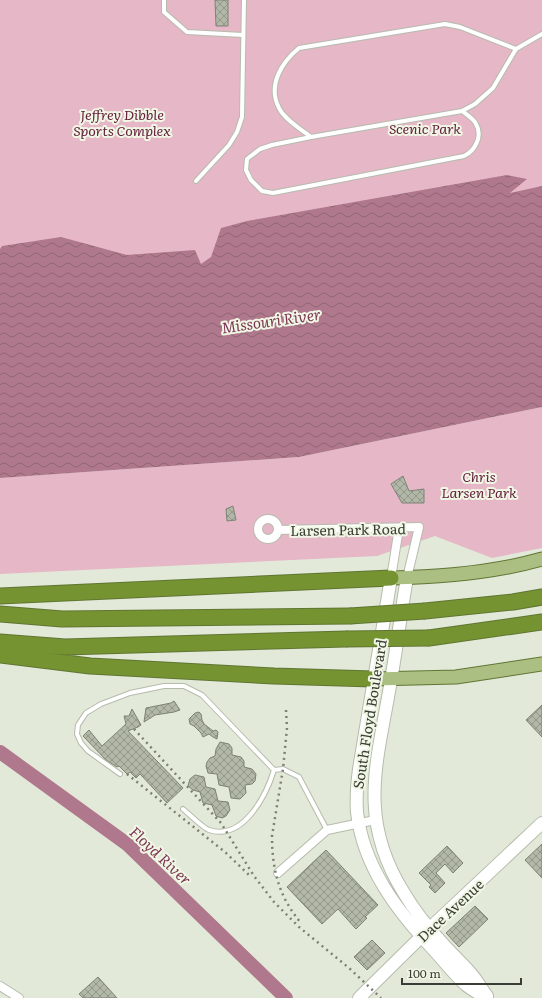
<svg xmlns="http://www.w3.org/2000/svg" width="542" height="998" font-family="Literata,serif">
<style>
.green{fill:#e6b7c7}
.water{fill:url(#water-waves)}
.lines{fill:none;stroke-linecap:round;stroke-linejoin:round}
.river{stroke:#b0788c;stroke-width:14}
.building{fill:url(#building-cross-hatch);stroke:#7d8374}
.lane-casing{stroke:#b5bcac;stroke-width:6}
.street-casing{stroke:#b5bcac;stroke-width:10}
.secondary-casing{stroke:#b5bcac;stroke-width:14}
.primary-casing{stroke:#607533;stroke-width:15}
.highway-casing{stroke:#607533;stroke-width:17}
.lane{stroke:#fff;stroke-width:4}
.street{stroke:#fff;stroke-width:8}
.secondary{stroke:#fff;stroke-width:12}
.primary{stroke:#acbf83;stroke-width:13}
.highway{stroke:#759431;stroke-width:15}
.rail{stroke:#7c8075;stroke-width:2.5;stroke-dasharray:2 4;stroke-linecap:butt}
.highway-bridge-casing{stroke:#607533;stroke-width:17;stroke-linecap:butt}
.highway-bridge{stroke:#759431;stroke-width:15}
.labels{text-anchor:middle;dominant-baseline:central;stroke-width:4;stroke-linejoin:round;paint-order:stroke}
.park-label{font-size:14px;font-style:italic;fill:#65203e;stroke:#f0f7e5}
.street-label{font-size:14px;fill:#3a3c36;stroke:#f0f7e5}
.water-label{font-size:15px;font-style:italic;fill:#7d3654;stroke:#f0f7e5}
</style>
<defs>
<pattern id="water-waves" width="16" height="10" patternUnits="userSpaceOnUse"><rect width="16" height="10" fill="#b0788c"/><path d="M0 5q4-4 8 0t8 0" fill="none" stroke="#906473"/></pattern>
<pattern id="building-cross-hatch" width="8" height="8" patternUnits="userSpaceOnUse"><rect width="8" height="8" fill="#b2b8a8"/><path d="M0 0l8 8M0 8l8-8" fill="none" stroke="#92978a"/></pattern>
</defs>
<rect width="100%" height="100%" fill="#e2e9d8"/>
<!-- green -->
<path class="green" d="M0 0H542V216L230 266 0 289Z
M542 407V548L492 558 435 536 377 556 0 574V478L299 457Z"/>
<!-- water -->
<path class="water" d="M507 175 527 179 510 193 542 186V407L299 457 0 478V249L2 246 61 237 127 255 195 250 201 264 211 257 221 228 247 221Z"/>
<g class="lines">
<!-- river -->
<path class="river" d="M0 752 127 844 286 998"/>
</g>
<!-- building -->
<path class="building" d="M215 0H228V26H216Z
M403 476 409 491 424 489V503H402L391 484Z
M233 506 236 520 227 521 226 509Z
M174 701 180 710 174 712 155 715 144 722 146 708 171 703Z
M542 705V737L526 720Z
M132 709 141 725 138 727 128 731 183 788 167 803 140 774 136 778 130 772 127 774 119 766 117 767 106 760 83 736 89 730 102 746 126 724 124 716H129Z
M199 712 201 714 202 720 204 724 213 731 216 730 218 732 217 739 213 737 209 734 203 737 201 733 194 726 190 724 189 719 195 713Z
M220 742 229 744 232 748V755L241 757 244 761V767L252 769 256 774 255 781 252 784 245 785 246 793 240 799 231 798 229 787 219 785 217 774 208 773 206 766 207 762 210 758 215 756 216 749Z
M195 775 204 777 206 787 215 789 218 801 228 802 230 810 226 816 222 818 216 816 212 805 203 803 200 792 193 790 188 786 190 779Z
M542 844V878L525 860Z
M447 846 463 863 453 873 445 864 436 873 445 883 435 893 429 887 431 885 419 873Z
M326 850 378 905 365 917 367 918 356 929 338 909 322 924 287 887Z
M475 906 488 919 459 947 446 933Z
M372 940 385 953 367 970 354 957Z
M98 977 117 998H83L79 994Z"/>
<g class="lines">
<!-- lane casing -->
<g class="lane-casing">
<path id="lane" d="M164 0V12L187 32 243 35
M516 49 460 27 445 24 299 48C282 62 267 85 279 108 284 119 302 130 311 137L462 111 475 104 493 88 516 49 542 34
M311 137 272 145 260 149 247 159 246 170 251 180 262 191 273 193 464 156C475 151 483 136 476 124 474 119 466 114 462 111
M196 181 229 145 237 132 242 117 244 0
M120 774 88 751 81 743 77 734 78 725 86 713 101 704 130 693 164 686H184L202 695 274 770
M183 809C188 813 203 828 209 830 243 841 266 796 274 770L283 769 299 777 327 830"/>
</g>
<!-- street casing -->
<g class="street-casing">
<path id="street" d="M258 529a10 10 0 1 1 20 0a10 10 0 1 1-20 0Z
M278 530 419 527 407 578
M391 578 399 528
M278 873 327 830 375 820
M0 986 19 998"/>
</g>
<!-- secondary casing -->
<g class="secondary-casing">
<path id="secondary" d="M391 578 359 769C357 784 356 798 357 812 363 866 397 911 433 949 444 961 454 974 466 985 472 990 480 994 487 998
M407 578C401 612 397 646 391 680 378 760 356 817 404 893 415 912 429 929 444 945 454 956 464 965 473 976 478 982 482 990 487 996
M359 998 429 929 542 823"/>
</g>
<!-- primary casing -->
<g class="primary-casing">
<path id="primary" d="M391 578C442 577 493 573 542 559
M373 679 456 677 542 664"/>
</g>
<!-- highway casing -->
<g class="highway-casing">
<path id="highway" d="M0 596 391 578
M425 611 513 602 542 597
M0 614 62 619 350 616
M429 638 542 622
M0 642 65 647 346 639
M0 655 90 666 274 676 373 679"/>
</g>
<!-- lane -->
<use href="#lane" class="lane"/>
<!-- street -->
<use href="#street" class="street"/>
<!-- secondary -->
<use href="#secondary" class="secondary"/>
<!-- primary -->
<use href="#primary" class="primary"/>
<!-- highway -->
<use href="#highway" class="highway"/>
<!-- rail -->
<path class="rail" d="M286 710 287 728 283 769 272 836C272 870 279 897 301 923
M134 729 221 823 254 876 274 902 299 927 349 968 381 998
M127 774 225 852 249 875"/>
<!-- highway-bridge casing -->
<g class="highway-bridge-casing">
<path id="highway-bridge" d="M350 616 425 611
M346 639 429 638"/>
</g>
<!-- highway-bridge -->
<use href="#highway-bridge" class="highway-bridge"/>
</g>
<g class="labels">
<!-- park labels -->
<g class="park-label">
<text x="122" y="114">Jeffrey Dibble<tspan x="122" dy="16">Sports Complex</tspan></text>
<text x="425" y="128">Scenic Park</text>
<text x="479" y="476">Chris<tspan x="479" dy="16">Larsen Park</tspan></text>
</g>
<!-- street labels -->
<g class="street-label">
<text transform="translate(348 529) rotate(-1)">Larsen Park Road</text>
<text transform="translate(369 714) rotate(-81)">South Floyd Boulevard</text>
<text transform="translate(450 910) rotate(-43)">Dace Avenue</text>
</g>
<!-- water labels -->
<g class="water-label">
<text transform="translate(271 320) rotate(-8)">Missouri River</text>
<text transform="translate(161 855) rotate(43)">Floyd River</text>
</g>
</g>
<!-- scale -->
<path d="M402 978v6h119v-6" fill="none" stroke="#3a3c36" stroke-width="2"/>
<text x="408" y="978" font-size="12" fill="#3a3c36" stroke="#f0f7e5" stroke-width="3" paint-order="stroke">100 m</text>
</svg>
